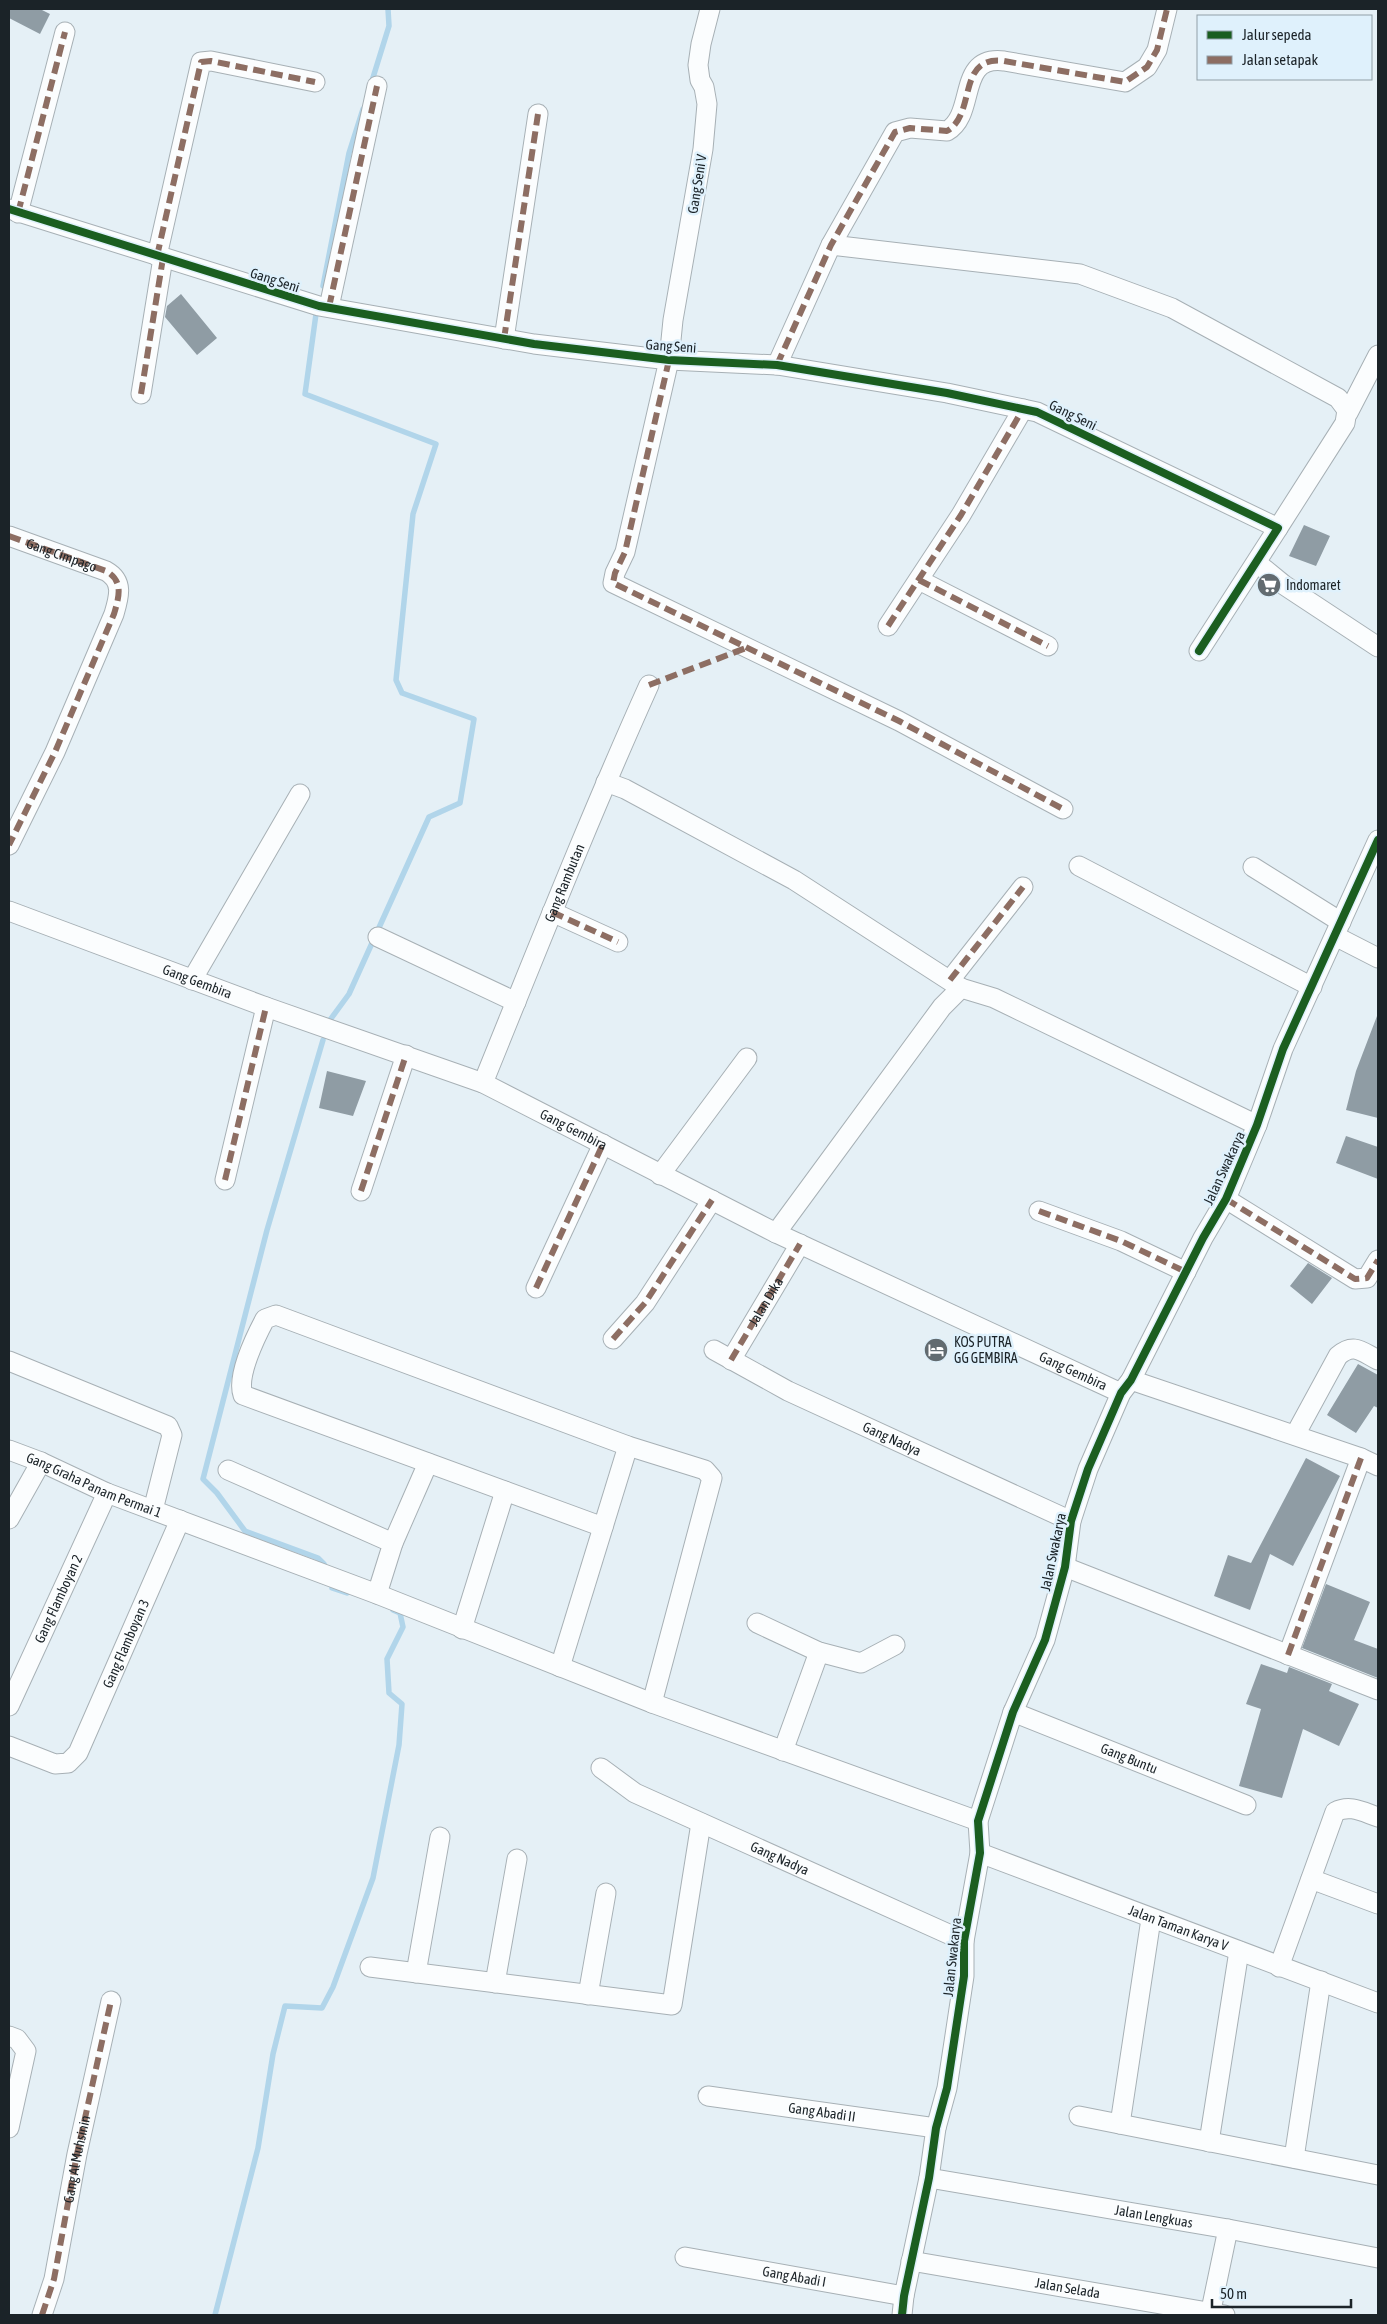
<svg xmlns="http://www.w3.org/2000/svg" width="1387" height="2324" font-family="'Asap Condensed',sans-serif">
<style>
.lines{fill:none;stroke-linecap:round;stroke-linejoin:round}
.stream{stroke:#b1d5ea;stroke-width:5.5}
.building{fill:#8f9ca4}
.street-casing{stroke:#a7b0b5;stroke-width:21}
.street{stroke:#fbfdfe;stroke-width:19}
.quiet{stroke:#8d6e63;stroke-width:6;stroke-dasharray:12 6;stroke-linecap:butt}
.cycleway-casing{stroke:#dff1fc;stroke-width:11}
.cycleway{stroke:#1b5e20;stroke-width:8}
.labels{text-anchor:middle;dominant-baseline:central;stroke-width:5;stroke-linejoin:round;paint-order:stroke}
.street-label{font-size:14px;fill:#1b2328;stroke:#dff1fc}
.poi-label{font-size:14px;fill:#1b2328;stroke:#dff1fc;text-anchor:start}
</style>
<rect width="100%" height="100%" fill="#e5f0f6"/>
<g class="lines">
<!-- stream -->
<path class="stream" d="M371 84 389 26 388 9
M323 286 349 153 363 109
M316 314 305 394 436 444 413 514 396 680 402 693 474 719 460 803 429 817 349 994 330 1020
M323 1040 267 1230 203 1479 217 1493 245 1531 318 1558 324 1564
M332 1588 347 1593
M215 2315 258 2148 273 2054 285 2006 322 2008 333 1987 373 1878 399 1745 402 1704 389 1693 387 1659 403 1627 400 1613 393 1610"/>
</g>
<!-- building -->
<path class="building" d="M9 9H40L50 14 40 34 9 18Z
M181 294 217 338 197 355 165 317 167 306Z
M1304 525 1330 536 1316 566 1289 556Z
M1377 1016H1378V1118L1346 1110 1356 1071Z
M327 1071 366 1081 353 1116 319 1108Z
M1346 1136 1378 1147V1179L1336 1163Z
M1308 1263 1332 1278 1312 1304 1290 1286Z
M1358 1364 1378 1375V1408L1374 1406 1356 1433 1327 1415Z
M1306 1458 1340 1476 1293 1566 1270 1554 1250 1610 1214 1596 1228 1555 1251 1563Z
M1326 1584 1370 1602 1354 1640 1378 1649V1678L1302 1648Z
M1261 1664 1287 1673 1289 1667 1332 1684 1329 1691 1359 1704 1339 1746 1303 1729 1282 1798 1239 1786 1261 1709 1246 1704Z"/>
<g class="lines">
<!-- street casing -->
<g class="street-casing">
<g id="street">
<path d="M710 9 701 44 698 65 700 80 704 87 707 104 703 149 673 320 669 360 625 552 615 573 613 583 899 721 1063 809"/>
<path d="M9 209 319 306 534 344 669 360 777 365 947 393 1037 412 1278 528 1199 651"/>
<path d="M18 213 65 32"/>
<path d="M831 245 1080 274 1172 308 1338 398 1347 410 1345 423 1278 528"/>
<path d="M157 256 201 62 211 61 315 82"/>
<path d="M329 307 377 86"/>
<path d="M504 339 538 114"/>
<path d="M777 365 831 245 895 132 910 128 947 131C977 114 956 55 1004 61L1125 82 1147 67 1157 50 1167 9"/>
<path d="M141 394 163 258"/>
<path d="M1348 413 1378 355"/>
<path d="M9 536 106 571C124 581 119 597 114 614L55 752 9 845"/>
<path d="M1257 563 1284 585 1378 647"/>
<path d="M919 580 1048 646"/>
<path d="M888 626 961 515 1023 409"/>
<path d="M606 782 625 789 794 880 961 988"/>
<path d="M1079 866 1312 987"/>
<path d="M1253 867 1341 922"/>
<path id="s1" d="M9 911 266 1007 483 1083 776 1233 1121 1393"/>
<path d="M552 912 618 942"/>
<path d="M1335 936 1378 958"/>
<path d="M378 937 516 1002"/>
<path d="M192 980 300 794"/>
<path d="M950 980 1023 887"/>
<path id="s2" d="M483 1083C537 950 590 816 649 685"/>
<path d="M660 1175 747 1058"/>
<path d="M225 1180 266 1007"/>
<path d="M361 1191 406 1055"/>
<path d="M1226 1199 1355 1279 1367 1278 1378 1260"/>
<path d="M1039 1211 1121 1241 1186 1272"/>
<path d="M776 1233 942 1007 961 988 994 998 1257 1125"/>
<path d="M536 1288 603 1144"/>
<path d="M613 1339 645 1303 712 1200"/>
<path id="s3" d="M714 1350 788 1391 1071 1521"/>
<path id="s4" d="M731 1360 800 1244"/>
<path d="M9 1361 168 1426 172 1435 153 1510"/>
<path d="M1131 1380 1361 1458 1378 1466"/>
<path d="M1295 1435 1338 1356C1354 1342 1362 1352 1378 1360"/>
<path id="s5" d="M9 1450 41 1462 107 1493 377 1594 652 1703 978 1821"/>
<path d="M228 1470 393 1543 377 1594"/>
<path d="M9 1519 41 1462"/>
<path d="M603 1527 243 1395C236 1376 256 1336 265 1319L276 1315 628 1446 705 1470 712 1478 652 1703"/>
<path d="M393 1543 428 1463"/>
<path d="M1065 1567 1378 1690"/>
<path d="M757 1623 819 1652 861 1663 895 1645"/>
<path d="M462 1629 505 1491"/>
<path d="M1288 1655 1361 1458"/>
<path d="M560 1667 628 1446"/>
<path id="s6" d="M9 1706 107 1493"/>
<path id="s7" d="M1013 1712 1246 1805"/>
<path id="s8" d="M9 1746 55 1764 68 1763 78 1753 180 1520"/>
<path d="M783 1751 819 1652"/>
<path id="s9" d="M601 1768 635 1793 964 1941"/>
<path id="s10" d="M980 1853 1378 2003"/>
<path d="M1311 1879 1378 1904"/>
<path d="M370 1967 672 2005 701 1823"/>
<path d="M1279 1967 1335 1812C1350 1804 1363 1812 1378 1817"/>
<path d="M416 1973 440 1837"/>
<path d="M495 1983 517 1859"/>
<path d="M588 1995 606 1893"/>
<path d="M9 2036 17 2039 26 2051 9 2128"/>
<path id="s11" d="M708 2096 936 2128"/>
<path d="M1079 2116 1378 2175"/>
<path d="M1120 2124 1151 1919"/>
<path d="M1209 2142 1239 1951"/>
<path d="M1294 2158 1321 1981"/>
<path id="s12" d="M929 2178 1228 2229 1378 2258"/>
<path id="s13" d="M685 2257 904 2296"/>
<path id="s14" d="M911 2261 1225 2315"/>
<path id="s15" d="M42 2315 54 2279 77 2154 111 2001"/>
<path d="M902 2315 904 2296 929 2178 936 2128 947 2088 964 1976V1941L980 1853 978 1821 1013 1712 1045 1640 1065 1567 1071 1521 1088 1469 1121 1393 1131 1380 1203 1238 1226 1199 1257 1125 1283 1049 1378 840"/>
<path d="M1210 2315 1228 2229"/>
</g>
</g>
<!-- street -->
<use href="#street" class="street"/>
<!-- quiet -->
<g class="quiet">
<path d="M18 213 65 32"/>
<path d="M157 256 201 62 211 61 315 82"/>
<path d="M329 307 377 86"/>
<path d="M504 339 538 114"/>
<path d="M669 360 625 552 615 573 613 583 899 721 1063 809"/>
<path d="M777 365 831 245 895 132 910 128 947 131C977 114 956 55 1004 61L1125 82 1147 67 1157 50 1167 9"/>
<path d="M141 394 163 258"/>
<path id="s16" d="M9 536 106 571C124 581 119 597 114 614L55 752 9 845"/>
<path d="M919 580 1048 646"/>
<path d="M888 626 961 515 1023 409"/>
<path d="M649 685 746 648"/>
<path d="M552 912 618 942"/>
<path d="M950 980 1023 887"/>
<path d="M225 1180 266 1007"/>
<path d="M361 1191 406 1055"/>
<path d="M1226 1199 1355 1279 1367 1278 1378 1260"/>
<path d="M1039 1211 1121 1241 1186 1272"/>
<path d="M536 1288 603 1144"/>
<path d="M613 1339 645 1303 712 1200"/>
<path d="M731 1360 800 1244"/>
<path d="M1288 1655 1361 1458"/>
<path d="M42 2315 54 2279 77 2154 111 2001"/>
</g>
<!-- cycleway casing -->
<g class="cycleway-casing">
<path id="cycleway" d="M9 209 319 306 534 344 669 360 777 365 947 393 1037 412 1278 528 1199 651
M902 2315 904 2296 929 2178 936 2128 947 2088 964 1976V1941L980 1853 978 1821 1013 1712 1045 1640 1065 1567 1071 1521 1088 1469 1121 1393 1131 1380 1203 1238 1226 1199 1257 1125 1283 1049 1378 840"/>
</g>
<!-- cycleway -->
<use href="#cycleway" class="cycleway"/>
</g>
<!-- icons -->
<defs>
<g id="supermarket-disc" transform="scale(1.25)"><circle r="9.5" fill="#626b70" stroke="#dff1fc"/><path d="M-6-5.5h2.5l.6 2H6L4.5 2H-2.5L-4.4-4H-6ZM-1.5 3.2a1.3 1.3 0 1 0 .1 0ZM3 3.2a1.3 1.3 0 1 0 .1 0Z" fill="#fff"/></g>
<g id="hotel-disc" transform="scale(1.25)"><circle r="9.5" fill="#626b70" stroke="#dff1fc"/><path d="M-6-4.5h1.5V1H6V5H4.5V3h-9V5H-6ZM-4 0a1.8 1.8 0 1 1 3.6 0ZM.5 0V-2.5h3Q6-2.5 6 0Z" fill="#fff"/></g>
</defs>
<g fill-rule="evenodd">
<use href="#supermarket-disc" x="1269" y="585"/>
<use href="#hotel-disc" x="936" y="1350"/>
</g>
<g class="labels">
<!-- street labels -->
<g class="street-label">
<text transform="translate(697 184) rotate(-81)">Gang Seni V</text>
<text transform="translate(275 280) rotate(18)">Gang Seni</text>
<text transform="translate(671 346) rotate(4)">Gang Seni</text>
<text transform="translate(1073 415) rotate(26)">Gang Seni</text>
<text stroke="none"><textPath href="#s16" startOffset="56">Gang Cimpago</textPath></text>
<text stroke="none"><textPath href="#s2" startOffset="216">Gang Rambutan</textPath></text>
<text stroke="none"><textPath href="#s1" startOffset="201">Gang Gembira</textPath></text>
<text stroke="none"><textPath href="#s1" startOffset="606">Gang Gembira</textPath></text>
<text transform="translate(1224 1168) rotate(-65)">Jalan Swakarya</text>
<text stroke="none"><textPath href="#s4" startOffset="68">Jalan Dika</textPath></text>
<text stroke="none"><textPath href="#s1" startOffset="1161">Gang Gembira</textPath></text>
<text stroke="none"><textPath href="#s3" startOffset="199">Gang Nadya</textPath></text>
<text stroke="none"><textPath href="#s5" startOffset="92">Gang Graha Panam Permai 1</textPath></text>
<text transform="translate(1053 1552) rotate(-78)">Jalan Swakarya</text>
<text stroke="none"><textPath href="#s6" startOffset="118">Gang Flamboyan 2</textPath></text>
<text stroke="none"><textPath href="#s8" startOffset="196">Gang Flamboyan 3</textPath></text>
<text stroke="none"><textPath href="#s7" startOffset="125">Gang Buntu</textPath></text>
<text stroke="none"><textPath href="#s9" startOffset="201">Gang Nadya</textPath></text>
<text stroke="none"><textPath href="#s10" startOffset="212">Jalan Taman Karya V</textPath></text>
<text transform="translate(952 1957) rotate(-84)">Jalan Swakarya</text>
<text stroke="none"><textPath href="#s11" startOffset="115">Gang Abadi II</textPath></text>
<text stroke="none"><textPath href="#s15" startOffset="160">Gang Al Muhsinin</textPath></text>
<text stroke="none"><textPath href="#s12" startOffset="228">Jalan Lengkuas</textPath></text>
<text stroke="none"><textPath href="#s13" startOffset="111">Gang Abadi I</textPath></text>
<text stroke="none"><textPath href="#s14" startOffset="159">Jalan Selada</textPath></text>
</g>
<!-- poi labels -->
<g class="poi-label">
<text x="1286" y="585">Indomaret</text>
<text x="954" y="1342">KOS PUTRA<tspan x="954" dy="16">GG GEMBIRA</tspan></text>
</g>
</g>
<!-- border -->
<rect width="1387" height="2324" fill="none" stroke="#1b2328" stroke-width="20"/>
<!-- legend -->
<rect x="1197" y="15" width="175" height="65" fill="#dff1fc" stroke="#919fa7"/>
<rect x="1207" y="31" width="25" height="8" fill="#1b5e20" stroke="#919fa7"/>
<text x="1242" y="40" font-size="15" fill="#1b2328">Jalur sepeda</text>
<rect x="1207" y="56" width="25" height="8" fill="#8d6e63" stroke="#919fa7"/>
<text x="1242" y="65" font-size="15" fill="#1b2328">Jalan setapak</text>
<!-- scale -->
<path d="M1212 2299v8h139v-8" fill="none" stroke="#1b2328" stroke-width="2.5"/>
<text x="1220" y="2299" font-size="15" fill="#1b2328" stroke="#dff1fc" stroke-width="4" paint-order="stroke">50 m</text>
</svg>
